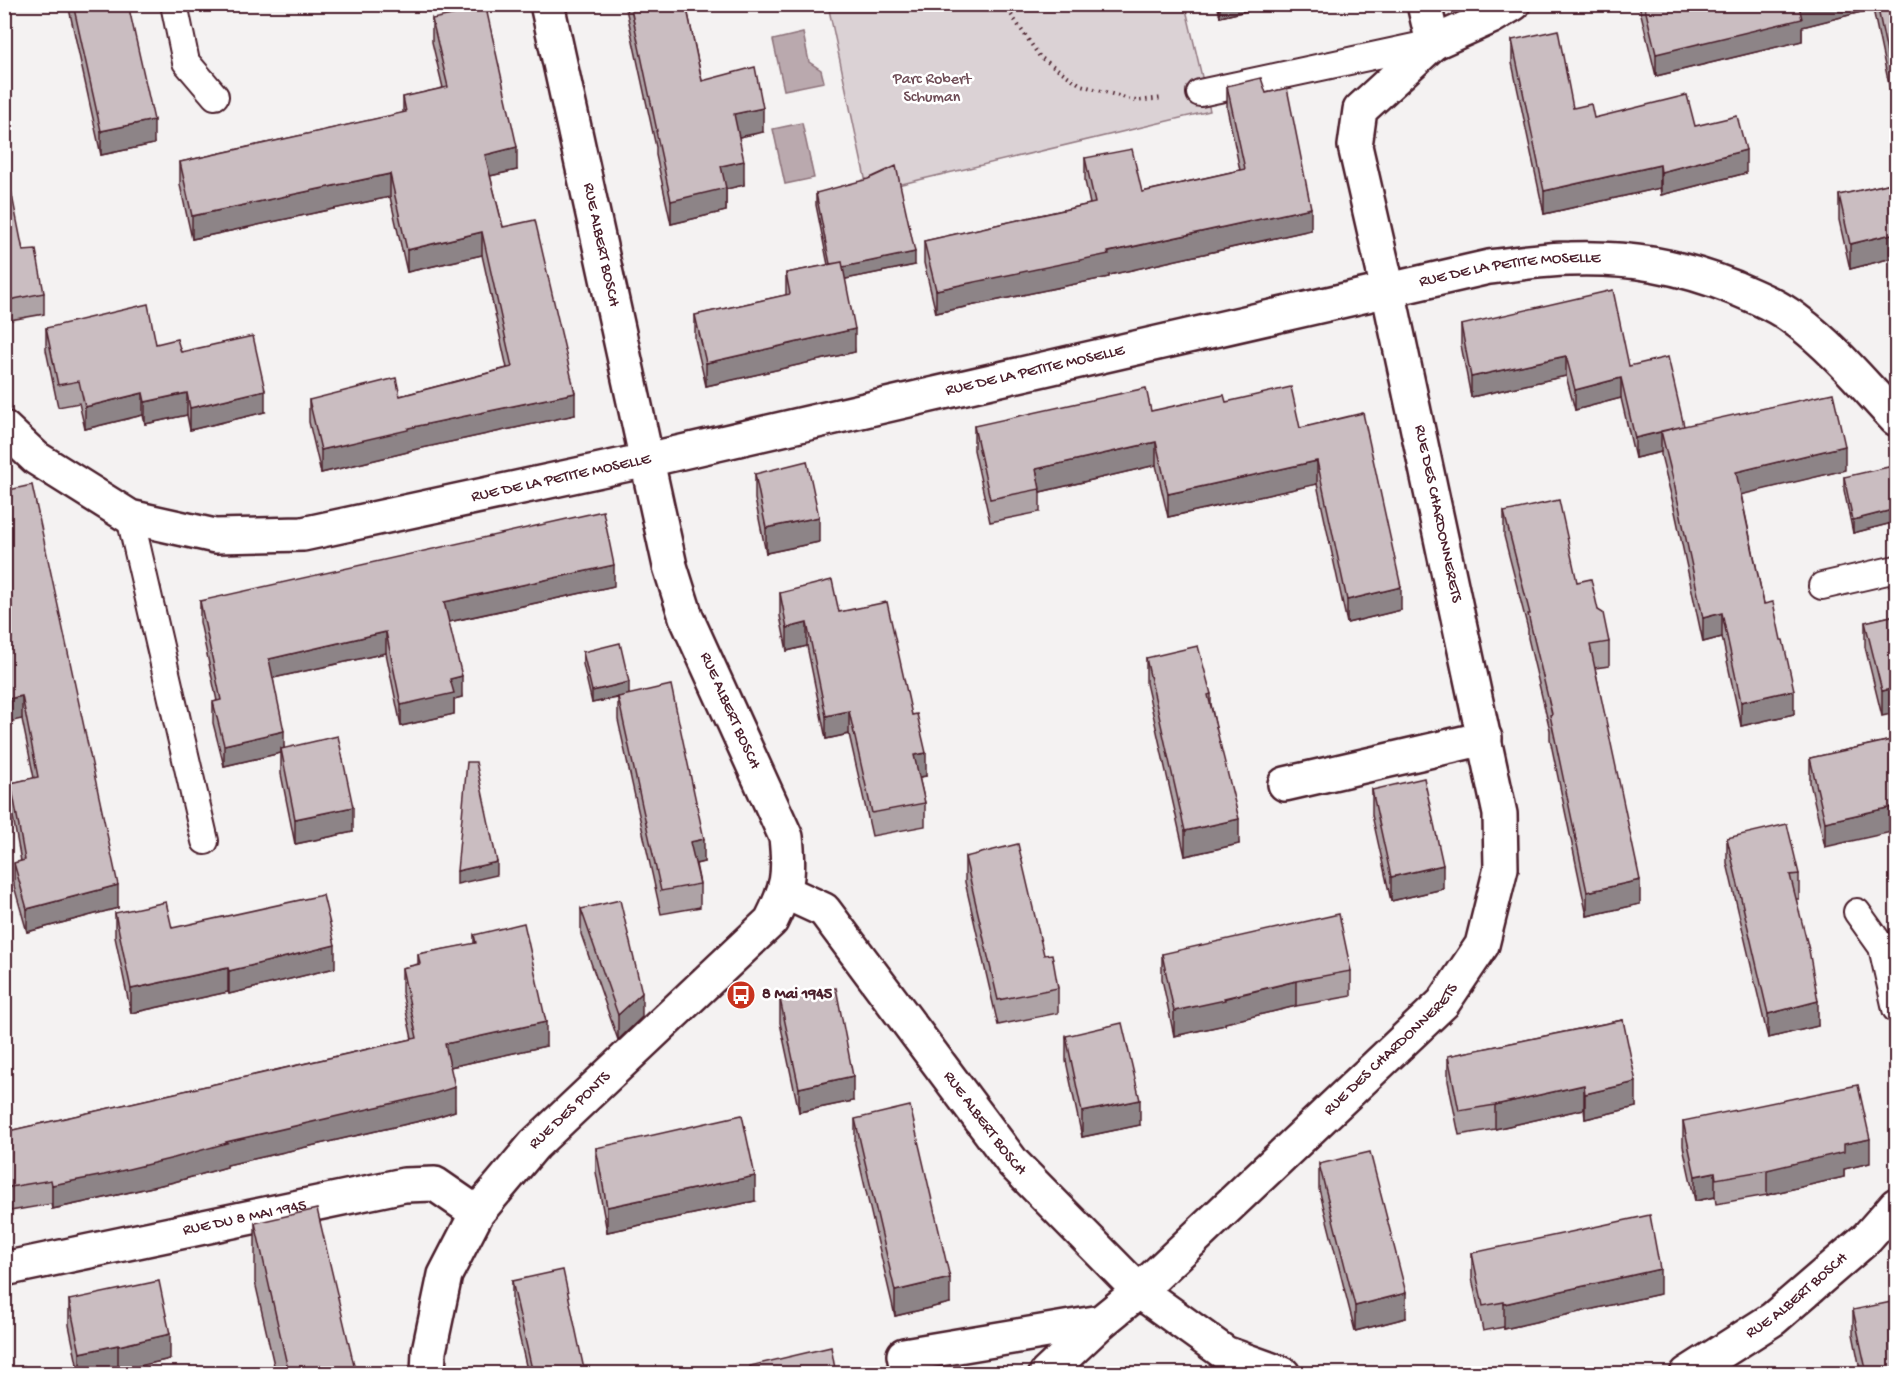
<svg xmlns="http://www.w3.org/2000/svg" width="1901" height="1378" font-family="'Gochi Hand',sans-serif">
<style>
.green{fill:#dbd2d5;stroke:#927880;stroke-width:1.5}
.water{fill:#baa9ae;stroke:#8d727a;stroke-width:1.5}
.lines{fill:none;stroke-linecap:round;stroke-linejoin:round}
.lane-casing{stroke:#4a1f2b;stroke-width:30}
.street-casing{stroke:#4a1f2b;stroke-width:38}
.path{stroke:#4a1f2b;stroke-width:4;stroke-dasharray:1.5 4.5;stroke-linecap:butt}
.lane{stroke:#fff;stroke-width:26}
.street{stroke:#fff;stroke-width:33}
.wall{fill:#aea3a6;stroke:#4a1f2b;stroke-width:1.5}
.shaded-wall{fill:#8d8487;stroke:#4a1f2b;stroke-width:1.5}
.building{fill:#cabdc1;stroke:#4a1f2b;stroke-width:1.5}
.labels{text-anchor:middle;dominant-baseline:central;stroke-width:5;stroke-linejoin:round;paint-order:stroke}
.park-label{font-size:16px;fill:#6e4c56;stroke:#fff}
.street-label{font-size:16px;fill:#4a1f2b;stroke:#fff}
.poi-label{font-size:16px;font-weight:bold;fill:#4a1f2b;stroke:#fff;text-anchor:start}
</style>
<rect width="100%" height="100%" fill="#f4f2f2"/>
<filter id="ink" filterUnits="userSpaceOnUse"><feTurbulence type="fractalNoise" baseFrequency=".0167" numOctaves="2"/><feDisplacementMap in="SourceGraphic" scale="12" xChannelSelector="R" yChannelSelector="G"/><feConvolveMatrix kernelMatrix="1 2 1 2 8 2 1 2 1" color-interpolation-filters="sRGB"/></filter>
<g filter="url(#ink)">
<!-- green -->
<path class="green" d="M828 5H1185L1210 111 868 192Z"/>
<!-- water -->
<path class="water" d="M803 33 809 62 821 70 824 82 784 90 773 40Z
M802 123 814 178 785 184 773 129Z"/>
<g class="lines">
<!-- lane casing -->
<g class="lane-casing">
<path id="lane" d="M174 4 186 62 215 96
M1200 93 1433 43
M130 517 205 841
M1822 586 1896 569
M1857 912 1882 947 1896 1009"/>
</g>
<!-- street casing -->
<g class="street-casing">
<g id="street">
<path d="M1433 43 1491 17 1513 4"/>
<path id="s1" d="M4 428 36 458 130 517 215 536 303 534 647 460 1489 267C1516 264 1543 259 1570 259 1630 257 1680 266 1735 288 1756 297 1778 306 1796 320 1834 348 1864 385 1896 419"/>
<path d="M1285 784 1485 738"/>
<path id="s2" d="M785 892 824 910 1013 1163 1139 1291 1225 1353 1283 1374"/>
<path id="s3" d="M4 1269 404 1185 435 1184 477 1213"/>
<path id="s4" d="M428 1374 429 1351 445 1275 477 1213 534 1145 771 921C788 887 790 875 786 837L686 617 670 566 547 4"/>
<path d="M908 1374 904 1355 1101 1322"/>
<path id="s5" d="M1046 1374 1101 1322 1139 1291 1443 1003 1482 945 1501 868 1500 814 1388 290 1355 146 1360 110 1433 43 1424 4"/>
<path id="s6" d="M1687 1374 1773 1319 1867 1238 1896 1205"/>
</g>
</g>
<!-- path -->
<path class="path" d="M1007 4 1008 10 1040 57 1081 85 1136 101 1163 98"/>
<!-- lane -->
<use href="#lane" class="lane"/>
<!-- street -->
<use href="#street" class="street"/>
</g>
<!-- wall -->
<path class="wall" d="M68 4H128L154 144 101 155Z
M625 4H686L702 81 763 132 739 137 744 185 726 189V211L671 224 656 155V147Z
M1217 4H1276L1220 17Z
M1640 4H1896V118L1873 9 1802 27V41L1656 76 1640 10Z
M432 19 517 170 490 176 503 227 575 415 408 451V452L321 473 309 422V400L400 396 507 368 482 255 407 272 390 197 192 239 180 185V162L403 113V97L443 88 432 42Z
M1512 40 1573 108 1594 118 1695 126 1746 173 1661 195 1660 188 1544 214 1512 63Z
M1227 86 1311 230 1109 275V277L936 313 924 263V241L1090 204 1085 181V158L1142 192 1240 170 1227 108Z
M4 171 23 251 44 293V314L4 321Z
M1896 182V257L1850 269 1839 220V195Z
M816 193 915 265 845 279 855 352 706 386 695 339V315L786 295V273L828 265 816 205Z
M1461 325 1629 366 1684 426 1845 470 1741 494 1764 604 1794 714 1741 726 1722 637 1703 642 1674 507 1661 455V452L1635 458 1621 398 1575 410 1566 376 1471 397 1461 345Z
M46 328 156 344 181 352 265 412 190 430 187 415 145 424 143 415 85 429 79 403 58 407 46 350Z
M1226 402 1300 428 1401 610 1347 623 1317 484 1168 517 1156 465 1040 492V512L990 522 974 450V426L1151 411Z
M755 474 819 542 766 553 755 499Z
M1844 477 1896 483V522L1853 533 1844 490Z
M4 491 118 908 27 932 14 886V863L21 861 11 806V783L34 778 22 719 4 642Z
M1504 512 1577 582 1598 610 1609 642V666L1595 668 1640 904 1587 916 1550 739V730L1528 638V629L1504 536Z
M614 586 449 622 462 697 454 699V714L401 726 386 653 273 678 284 748 353 832 295 844 281 774V753L224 766 213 723V702L217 701 200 622V601Z
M780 593 839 612 926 776 919 777 925 803V826L872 836 849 734 826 739 807 646 787 651 780 616Z
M1896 615 1882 716 1865 647V622Z
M583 652 629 694 704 862 696 864 700 884V907L661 914 618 720V698L592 703 583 664Z
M1146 658 1211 694V704L1239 844 1185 856 1146 683Z
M1896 739 1825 847 1810 783V758Z
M1372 790 1443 889 1391 901 1372 815Z
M1727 838 1799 874V899H1796L1818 1026 1768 1038 1727 863Z
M965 857 1044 955 1058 988V1013L998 1025 965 882Z
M581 909 642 1017 618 1040 581 934Z
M115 913 172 928 335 968 229 994 228 992 131 1013 115 937Z
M474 935 546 1046 450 1067 455 1111 433 1118 227 1165V1167L174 1182 104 1198 52 1209 51 1204 4 1212V1132L412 1039 402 992V968L418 964V954L474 944Z
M1162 954 1351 971V996L1296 1006 1225 1023V1025L1174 1036 1162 979Z
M780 999 853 1101 799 1112 780 1023Z
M1623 1020 1636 1107 1585 1119 1584 1109 1495 1129 1459 1135 1448 1081V1056Z
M1066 1036 1140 1125 1082 1137 1066 1061Z
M855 1119 950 1303 895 1316 855 1144Z
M1683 1121 1870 1163 1844 1169V1177L1767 1195 1716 1204 1715 1197 1695 1201 1683 1146Z
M596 1148 755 1201 607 1232 596 1172Z
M1319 1164 1406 1318 1355 1331 1319 1189Z
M255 1223 356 1374H276L255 1282Z
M1472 1253 1660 1294 1504 1329V1327L1483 1331 1472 1278Z
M512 1281 585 1374H528L512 1305Z
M69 1300 170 1359 118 1371V1370L100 1374H79L69 1325Z
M1853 1310 1896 1374H1861L1853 1334Z"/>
<!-- shaded-wall -->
<path class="shaded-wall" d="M1220 4H1276L1220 17Z
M1805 4H1873V9L1802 27V41L1656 76V54Z
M763 108V132L734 138V114Z
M154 120V144L101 155V131Z
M517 147V170L485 177V155Z
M1746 150V173L1661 195V172Z
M744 161V185L726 189V211L671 224V201L721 166Z
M1660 165V188L1544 214V191Z
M390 174V197L192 239V216Z
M1311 208V230L1109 275V277L936 313V290Z
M482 232V255L407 272V250Z
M1896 233V257L1850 269V244Z
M915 252V265L831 282V269Z
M855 329V352L706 386V363Z
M1566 356V376L1471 397V377Z
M1621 378V398L1575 410V390Z
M265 390V412L190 430V408Z
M143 393V415L85 429V407Z
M187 393V415L145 424V402Z
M575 393V415L408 451V452L321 473V450L408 428Z
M1661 432V452L1635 458V438Z
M1156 442V465L1040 492 1036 469Z
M1845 446V470L1736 496V472Z
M1317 461V484L1168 517V494Z
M1896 509V522L1853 533V520Z
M819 517V542L766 553V528Z
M614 565V586L444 623V602Z
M1401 587V610L1347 623V600Z
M1722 613V637L1703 642V618Z
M807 623V646L787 651V628Z
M386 632V653L269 679V659Z
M462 676V697L454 699V714L401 726V705L450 679Z
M629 682V695L592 703V691Z
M1896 688V713L1882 716V691Z
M1794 690V714L1741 726V702Z
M22 696V719L4 723V700Z
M849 711V734L826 739V716Z
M284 731V752L281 749V753L224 766V745Z
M926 753V776L914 778V755Z
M1896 806V831L1825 847V822Z
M353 807V832L295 844V819Z
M1239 819V844L1185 856V831Z
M704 839V862L690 865V842Z
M497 862V875L457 884V871Z
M1443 865V889L1391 901V877Z
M1640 880V904L1587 916V892Z
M118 885V908L27 932V909Z
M335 945V968L229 994V971Z
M228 968V992L131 1013V989Z
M1296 981V1006L1225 1023V1025L1174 1036V1011Z
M642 993V1017L618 1040V1015Z
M1818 1001V1026L1768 1038V1014Z
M546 1022V1046L445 1068V1044Z
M853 1076V1101L799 1112V1088Z
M1636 1082V1107L1585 1119V1094Z
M1584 1085V1109L1495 1129V1105Z
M455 1087V1111L433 1118 227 1165V1167L174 1182 104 1198 52 1209V1185L226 1142Z
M1140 1100V1125L1082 1137V1112Z
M1870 1139V1163L1844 1169V1177L1767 1195V1170L1844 1144Z
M1715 1172V1197L1695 1201V1176Z
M755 1176V1201L607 1232V1207Z
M1660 1269V1294L1504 1329V1304Z
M950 1278V1303L895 1316V1291Z
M1406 1293V1318L1355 1331V1306Z
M170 1334V1359L118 1371V1346Z
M118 1345V1370L100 1374H80V1353Z"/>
<!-- building -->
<path class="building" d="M73 4H128L154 120 101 131Z
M630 4H686L702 81 755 67 763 108 734 114 744 161 721 166 726 188 671 201 656 131H657Z
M1644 4H1805L1799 6 1802 19 1656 54Z
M1877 4H1896V96Z
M486 8 517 147 485 155 503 227 535 220 575 393 408 428V430L321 450 309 400 396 378 400 396 512 367 482 232 407 250 390 174 192 216 180 162 406 112 403 97 448 87 432 19Z
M1558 30 1573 108 1591 104 1594 118 1687 95 1695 126 1737 116 1746 150 1661 172 1660 165 1544 191 1512 40Z
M1261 78 1266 93 1287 88 1311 208 1108 252 1109 254 936 290 924 241 1095 203 1085 158 1132 149 1142 192 1245 169 1227 86Z
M896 166 915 252 843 267 842 262 830 264 816 193 868 179Z
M7 170 23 251 36 250 44 293 4 301V171Z
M1896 182V233L1850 244 1839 195Z
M842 262 855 329 706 363 695 315 790 294 786 273Z
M1613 290 1629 366 1668 357 1684 426 1635 438 1621 378 1575 390 1566 356 1471 377 1461 325Z
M148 304 156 344 177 339 181 352 253 336 265 390 190 408 187 393 145 402 143 393 85 407 79 381 58 385 46 328Z
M1291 387 1300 428 1363 413 1401 587 1347 600 1317 461 1168 494 1156 442 1036 469 1040 489 990 499 974 426 1146 388 1151 411 1224 395 1226 402Z
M1833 393 1845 446 1736 472 1764 604 1773 602 1781 640H1783L1794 690 1741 702 1722 613 1703 618 1674 483 1661 431Z
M807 461 819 517 766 528 755 474Z
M1893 466 1896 483V509L1853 520 1844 477Z
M32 485 118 885 27 909 14 863 25 860 11 783 38 777 22 696 4 700V644L10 643 4 619V491Z
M1559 500 1577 582 1591 579 1598 610 1603 613 1609 642 1590 645 1640 880 1587 892 1550 715 1552 714 1528 614H1530L1504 512Z
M603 511 614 565 444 602 462 676 450 679 454 693 401 705 386 632 269 659 284 731 224 745 213 702 221 700 200 601Z
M832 580 839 612 887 602 912 715 917 714 926 753 914 755 925 803 872 813 849 711 826 716 807 623 787 628 780 593Z
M1896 615V688L1882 691 1865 622Z
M620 643 629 682 592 691 583 652Z
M1198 646 1211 694 1208 695 1239 819 1185 831 1146 658Z
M671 685 704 839 690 842 700 884 661 891 618 697Z
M338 736 353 807 295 819 281 749Z
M1896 739V806L1825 822 1810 758Z
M467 762H476L497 862 457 871Z
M1424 778 1443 865 1391 877 1372 790Z
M1787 824 1799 874 1790 875 1809 950 1818 1001 1768 1014 1727 838Z
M1018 844 1044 955 1052 954 1058 988 998 1000 965 857Z
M323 895 335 945 229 971 228 968 131 989 115 913 166 902 172 928Z
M620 900 642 993 618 1015 581 909Z
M1339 914 1351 971 1296 981 1224 998 1225 1000 1174 1011 1162 954Z
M524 923 546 1022 445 1044 455 1087 433 1094 226 1142 227 1143 174 1158 104 1175 52 1185 51 1180 4 1188V1132L417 1038 402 968 420 964 418 954 476 943 474 935Z
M836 988 853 1076 799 1088 780 999Z
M1623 1020 1636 1082 1585 1094 1584 1085 1495 1105 1459 1111 1448 1056Z
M1122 1023 1140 1100 1082 1112 1066 1036Z
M1858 1085 1870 1139 1844 1144V1152L1767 1170 1716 1179 1715 1172 1695 1176 1683 1121Z
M910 1106 950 1278 895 1291 855 1119Z
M742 1115 755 1176 607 1207 596 1148Z
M1370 1152 1406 1293 1355 1306 1319 1164Z
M317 1209 356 1374H289L255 1223Z
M1650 1215 1660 1269 1504 1304V1302L1483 1306 1472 1253Z
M563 1270 585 1374H533L512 1281Z
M159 1281 170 1334 118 1346V1345L80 1353 69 1300Z
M1896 1301V1372L1887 1374H1867L1853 1310Z
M831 1347 836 1374H751L750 1366Z
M24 1366 26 1374H4V1370Z"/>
</g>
<!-- icons -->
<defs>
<g id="bus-disc" transform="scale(1.5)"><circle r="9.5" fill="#c8321e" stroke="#fff"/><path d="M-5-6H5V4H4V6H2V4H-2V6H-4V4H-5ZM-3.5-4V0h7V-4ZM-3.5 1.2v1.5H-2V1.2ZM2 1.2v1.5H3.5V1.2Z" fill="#fff"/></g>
</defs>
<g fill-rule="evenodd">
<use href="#bus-disc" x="741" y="995"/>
</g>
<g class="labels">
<!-- park labels -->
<g class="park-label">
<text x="932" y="80">Parc Robert<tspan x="932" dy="18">Schuman</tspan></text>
</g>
<!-- street labels -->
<g class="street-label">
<text transform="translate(600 245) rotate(78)">RUE ALBERT BOSCH</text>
<text stroke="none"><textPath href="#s1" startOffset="1566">RUE DE LA PETITE MOSELLE</textPath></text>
<text stroke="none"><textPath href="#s1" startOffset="1080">RUE DE LA PETITE MOSELLE</textPath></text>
<text stroke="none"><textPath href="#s1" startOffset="594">RUE DE LA PETITE MOSELLE</textPath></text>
<text transform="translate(1437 514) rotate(78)">RUE DES CHARDONNERETS</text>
<text transform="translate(729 711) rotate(66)">RUE ALBERT BOSCH</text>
<text stroke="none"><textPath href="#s5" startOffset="474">RUE DES CHARDONNERETS</textPath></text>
<text stroke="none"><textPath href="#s4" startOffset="309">RUE DES PONTS</textPath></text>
<text stroke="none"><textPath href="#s2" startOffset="310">RUE ALBERT BOSCH</textPath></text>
<text stroke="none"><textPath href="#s3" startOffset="246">RUE DU 8 MAI 1945</textPath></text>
<text stroke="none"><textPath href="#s6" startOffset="135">RUE ALBERT BOSCH</textPath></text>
</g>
<!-- poi labels -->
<g class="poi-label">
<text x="762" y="995">8 Mai 1945</text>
</g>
</g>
<!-- margin -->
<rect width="1901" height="1378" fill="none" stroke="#fff" stroke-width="24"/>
<rect x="12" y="12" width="1877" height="1354" fill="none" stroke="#4a1f2b" stroke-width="2" filter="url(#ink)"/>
</svg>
